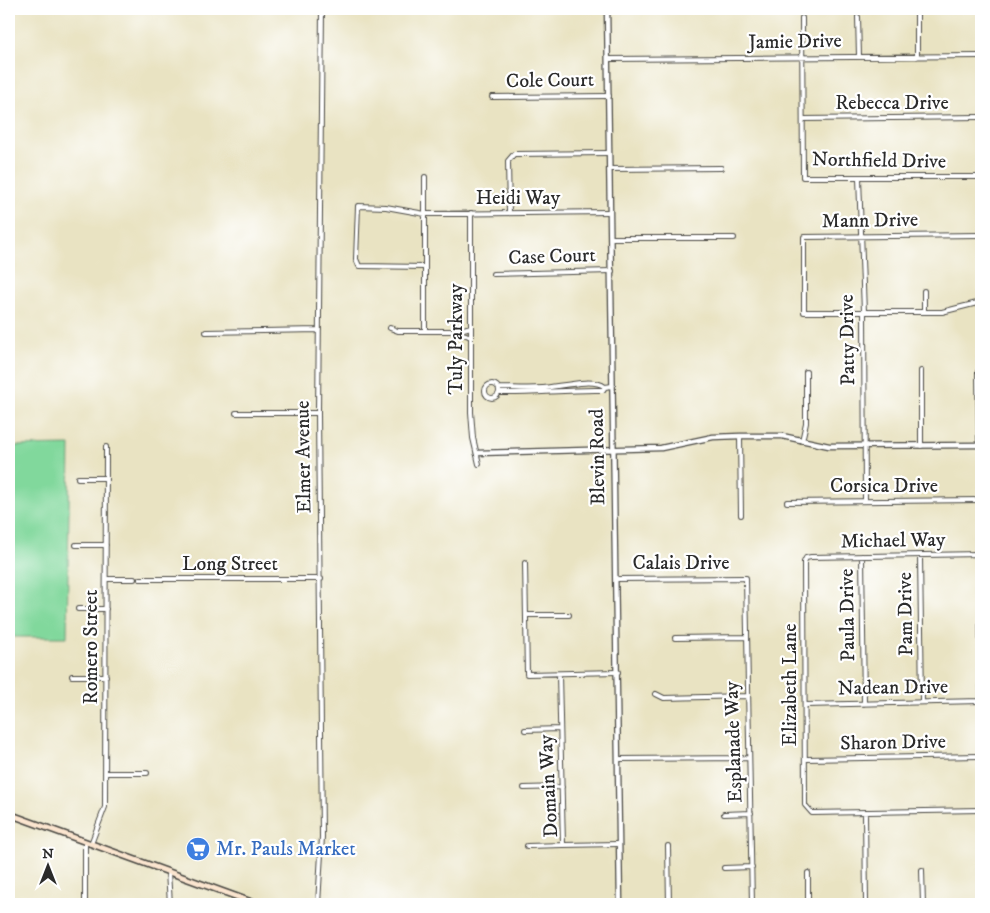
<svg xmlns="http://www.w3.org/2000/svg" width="990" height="913" font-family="'IM FELL DW Pica',serif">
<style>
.green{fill:#81d89c;stroke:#568264}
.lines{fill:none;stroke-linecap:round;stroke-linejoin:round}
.minor-casing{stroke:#484742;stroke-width:6}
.tertiary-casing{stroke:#484742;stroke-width:7}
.secondary-casing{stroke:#484742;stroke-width:8}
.minor{stroke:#fff;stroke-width:4}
.tertiary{stroke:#fff;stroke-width:4.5}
.secondary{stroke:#fbe5cf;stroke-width:5}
.labels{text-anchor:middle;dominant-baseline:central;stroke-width:4.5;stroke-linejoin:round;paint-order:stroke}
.street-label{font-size:20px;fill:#2b2b2b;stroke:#fff}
.shop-label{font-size:20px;fill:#366cbe;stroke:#fff;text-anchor:start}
</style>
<rect width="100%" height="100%" fill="#fff"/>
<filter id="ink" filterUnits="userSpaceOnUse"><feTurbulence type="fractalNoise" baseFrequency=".02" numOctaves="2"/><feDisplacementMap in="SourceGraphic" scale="10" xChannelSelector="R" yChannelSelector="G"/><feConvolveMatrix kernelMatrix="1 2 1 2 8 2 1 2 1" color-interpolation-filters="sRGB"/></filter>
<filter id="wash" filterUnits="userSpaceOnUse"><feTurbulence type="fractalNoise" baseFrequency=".0096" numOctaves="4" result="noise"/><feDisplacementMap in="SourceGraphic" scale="20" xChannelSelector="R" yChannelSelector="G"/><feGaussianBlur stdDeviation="1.12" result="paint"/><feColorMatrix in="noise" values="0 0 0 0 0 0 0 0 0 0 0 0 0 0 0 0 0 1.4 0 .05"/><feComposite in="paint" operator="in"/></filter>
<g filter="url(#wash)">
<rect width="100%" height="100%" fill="#e9e3c2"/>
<!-- green -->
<path class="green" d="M70 445 67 637H9V446Z"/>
</g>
<g filter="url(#ink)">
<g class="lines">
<!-- minor casing -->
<g class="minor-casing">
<path id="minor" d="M917 9V57
M933 9 942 11
M858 17 859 56
M802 18 803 177H981
M609 59 981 56
M492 97 609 96
M803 119 981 117
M610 169 721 168
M859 178 864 312 865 501
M471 213V412L473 438 479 464
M509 213 508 161 514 154 609 153
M981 235 804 237V312H942L981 302
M611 238H734
M425 267 359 266 356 259 358 206 386 207 425 214 610 212
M493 274 612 271
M924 291V312
M390 328 398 331H456L471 327
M425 331V177
M456 331 471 337
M206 332 319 330
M921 371V446
M978 372 979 445
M485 391a7 7 0 1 1 14 0a7 7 0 1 1-14 0Z
M499 388C513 388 528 389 543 388 559 387 593 377 605 387
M499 393C534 394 568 389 603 390L605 387 612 386
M236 413H318
M740 436 741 515
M802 441 806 423V372
M78 478H106
M787 502 981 500
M76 545H106
M980 554 981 701
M981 554 811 557 806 558 804 562 805 805 812 813 981 810
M862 556 864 704
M920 556 922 702
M525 563 527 674 618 672
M106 579H134
M140 579H321
M616 579 746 578 752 904
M78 609H106
M526 615H569
M675 638 747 637
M559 674 563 845 619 844
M72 676H106
M656 694 664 698 747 696
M805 705 981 701
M525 730 560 729
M618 759 748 758
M806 759 981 756
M105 773H147
M524 788 562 787
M865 813 866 904
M724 814 751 813
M91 844 105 807 106 447
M527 846 563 845
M668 846 669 904
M724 868 752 867
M922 870 923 904
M168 872 170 904
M808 873V904
M85 904V842
M318 904 322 837 318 413 322 9"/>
</g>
<!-- tertiary casing -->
<g class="tertiary-casing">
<path id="tertiary" d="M607 9 620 904
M477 453 661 448 713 437 740 436H782L829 446 981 445"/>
</g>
<!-- secondary casing -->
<g class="secondary-casing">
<path id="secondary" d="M9 814 257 904"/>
</g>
<!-- minor -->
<use href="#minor" class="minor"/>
<!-- tertiary -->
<use href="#tertiary" class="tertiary"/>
<!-- secondary -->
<use href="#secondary" class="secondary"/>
</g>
</g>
<!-- icons -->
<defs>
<g id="supermarket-disc" transform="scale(1.25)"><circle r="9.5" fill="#3f7fe0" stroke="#fff"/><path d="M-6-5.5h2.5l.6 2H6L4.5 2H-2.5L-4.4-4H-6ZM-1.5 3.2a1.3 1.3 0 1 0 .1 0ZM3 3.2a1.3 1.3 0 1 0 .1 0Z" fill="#fff"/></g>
</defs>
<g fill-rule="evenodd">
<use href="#supermarket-disc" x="198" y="849"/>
</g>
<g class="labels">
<!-- street labels -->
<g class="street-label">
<text transform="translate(795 42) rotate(-1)">Jamie Drive</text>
<text transform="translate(550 81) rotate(-1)">Cole Court</text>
<text x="892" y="103">Rebecca Drive</text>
<text transform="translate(879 161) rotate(1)">Northfield Drive</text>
<text x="518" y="198">Heidi Way</text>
<text transform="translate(870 221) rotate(-1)">Mann Drive</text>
<text transform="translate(552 257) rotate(-2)">Case Court</text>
<text transform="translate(456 339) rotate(-90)">Tuly Parkway</text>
<text transform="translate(848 340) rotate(-91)">Patty Drive</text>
<text transform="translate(304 457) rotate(-91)">Elmer Avenue</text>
<text transform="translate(598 457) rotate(-91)">Blevin Road</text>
<text x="884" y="486">Corsica Drive</text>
<text transform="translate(893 541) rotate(-1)">Michael Way</text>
<text x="681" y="563">Calais Drive</text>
<text x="230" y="564">Long Street</text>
<text transform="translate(906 614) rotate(-91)">Pam Drive</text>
<text transform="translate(848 615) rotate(-91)">Paula Drive</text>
<text transform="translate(91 647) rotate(-90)">Romero Street</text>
<text transform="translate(790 685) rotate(-90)">Elizabeth Lane</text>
<text transform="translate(893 688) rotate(-1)">Nadean Drive</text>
<text transform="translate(734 742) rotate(-92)">Esplanade Way</text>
<text transform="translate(893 743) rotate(-1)">Sharon Drive</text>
<text transform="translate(549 786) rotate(-93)">Domain Way</text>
</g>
<!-- shop labels -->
<g class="shop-label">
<text x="216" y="849">Mr. Pauls Market</text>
</g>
</g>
<!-- margin -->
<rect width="990" height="913" fill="none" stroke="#fff" stroke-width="30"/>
<!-- north arrow -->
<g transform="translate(48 866)" stroke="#ffffff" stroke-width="4" paint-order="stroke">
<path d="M0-4L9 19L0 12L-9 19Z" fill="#2b2b2b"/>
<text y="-8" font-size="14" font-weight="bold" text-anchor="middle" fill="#2b2b2b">N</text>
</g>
</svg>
